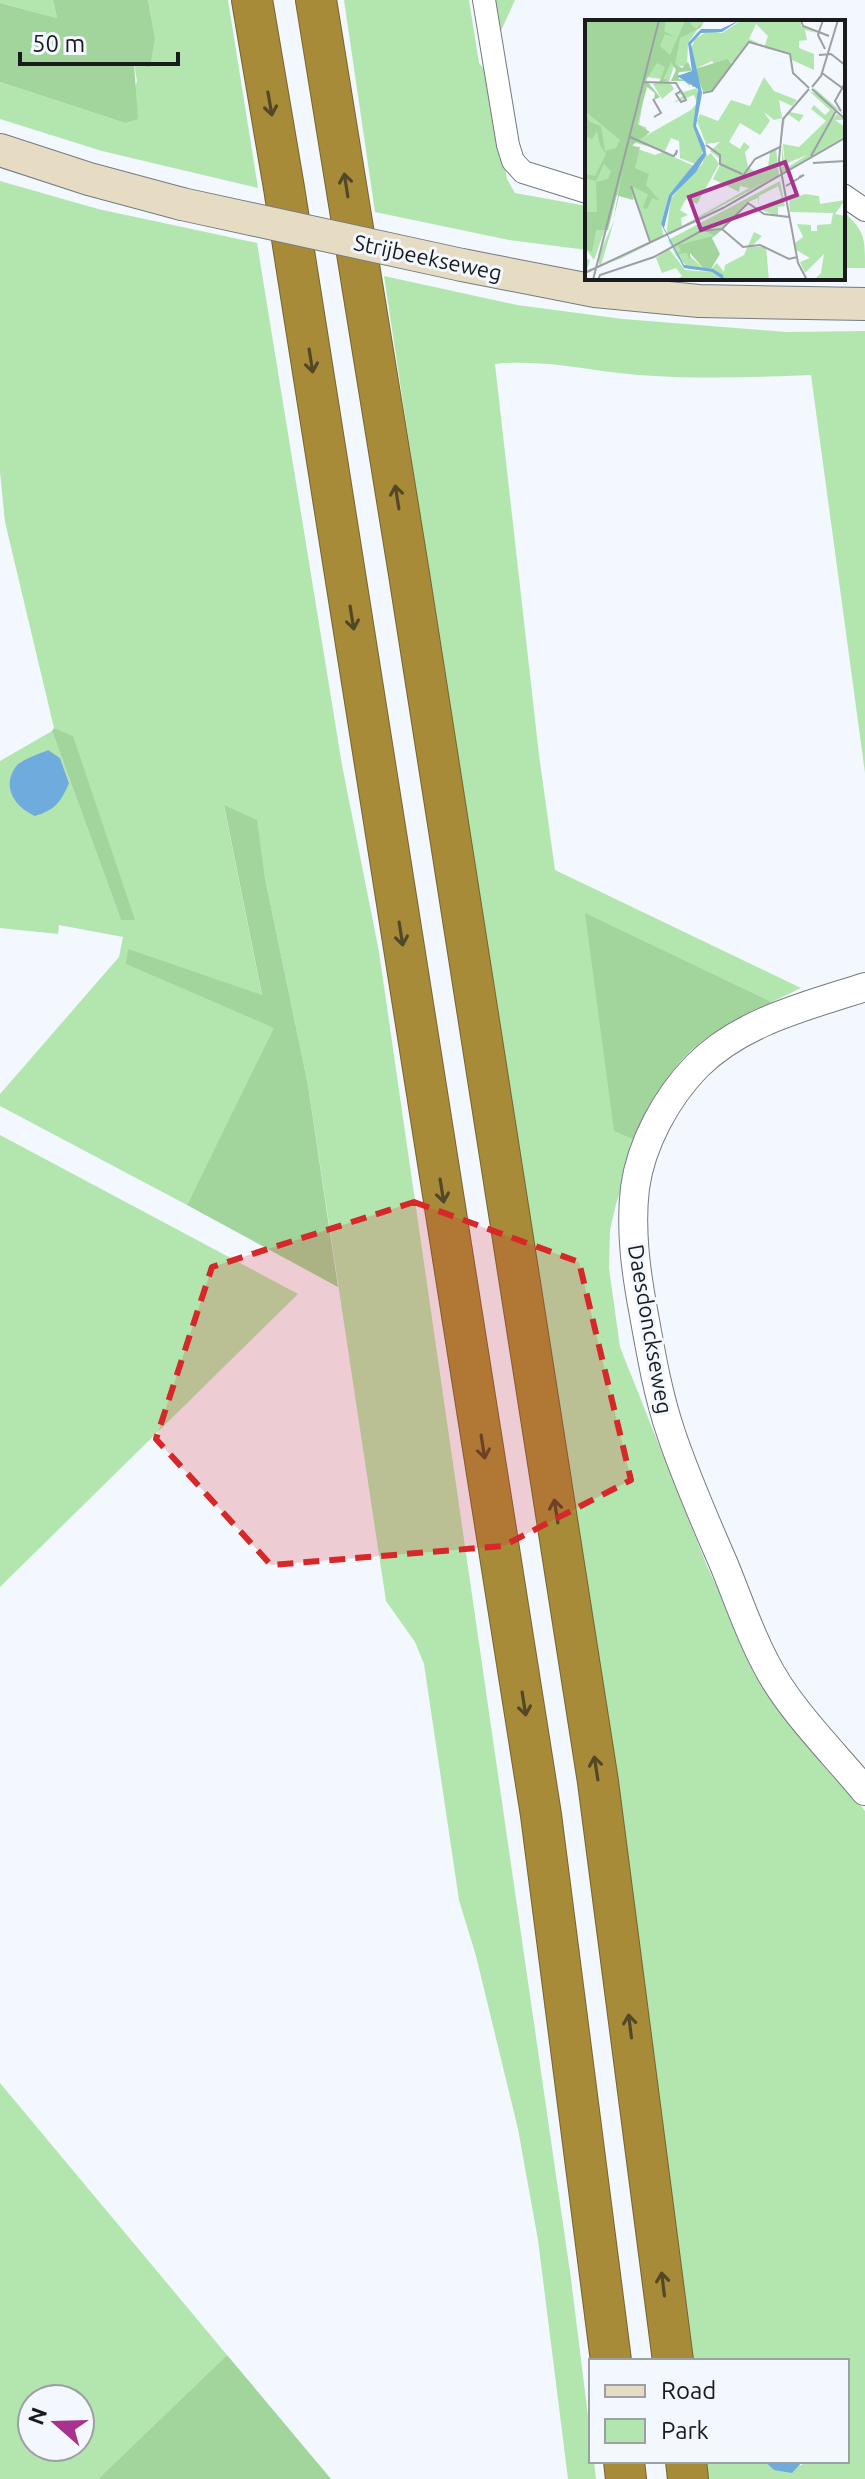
<svg xmlns="http://www.w3.org/2000/svg" width="865" height="2479" font-family="Ubuntu,sans-serif">
<style>
.green{fill:#b3e6ae;fill-rule:evenodd}
.forest{fill:#a1d59c}
.water{fill:#70abdd}
.lines{fill:none;stroke-linecap:round;stroke-linejoin:round}
.minor-casing{stroke:#757a81;stroke-width:24}
.tertiary-casing{stroke:#757a81;stroke-width:30}
.secondary-casing{stroke:#757a81;stroke-width:34}
.motorway-casing{stroke:#76642f;stroke-width:42}
.minor{stroke:#fff;stroke-width:22}
.tertiary{stroke:#fff;stroke-width:28}
.secondary{stroke:#e5dcc3;stroke-width:32}
.motorway{stroke:#a88b38;stroke-width:40}
.secondary-bridge-casing{stroke:#757a81;stroke-width:34;stroke-linecap:butt}
.secondary-bridge{stroke:#e5dcc3;stroke-width:32}
.oneway{stroke:#524828}
.marked{fill:#d62828;fill-opacity:0.2;stroke:#d62828;stroke-width:6;stroke-dasharray:16 10;stroke-linejoin:round}
.labels{text-anchor:middle;dominant-baseline:central;stroke-width:6;stroke-linejoin:round;paint-order:stroke}
.street-label{font-size:22px;fill:#191b1e;stroke:#f3f7fe}
.inset-road{fill:none;stroke:#9c9fa4;stroke-width:2}
.view{fill:#a7338c;fill-opacity:0.15;stroke:#a7338c;stroke-width:4}
.inset-edge{fill:none;stroke:#191b1e;stroke-width:4}
</style>
<rect width="100%" height="100%" fill="#f3f7fe"/>
<!-- green -->
<path class="green" d="M0 0H53L57 18 0 3Z
M148 0H228L258 188 102 151 0 119V82L125 123 137 81 134 63 155 38Z
M344 0H469L479 63 489 75 507 179 515 193 587 206V250L509 240 375 212Z
M494 0H515L500 33Z
M0 181 98 209 257 243 342 765 379 952 571 2279 591 2440V2461H594L596 2479H568L538 2240 518 2129 476 1956 459 1900 424 1664 415 1642 386 1601 308 1085 265 878 256 820 224 806 262 996 128 950 127 964 275 1028 187 1205 0 1106V1094L119 957 123 937 59 925 58 934 0 928V761L52 731 121 920 73 737 54 728 5 522 0 472ZM47 750 60 758 69 783 18 764Z
M843 211C865 232 865 236 865 268H843Z
M384 276 517 305 623 319 787 332 865 331V773L811 375C759 377 707 379 655 376 601 374 549 358 495 364L539 755 555 870 801 988 772 1002 586 914 638 1141 616 1204 610 1230 609 1268 620 1347 707 1566 740 1636 763 1677 865 1811V2479H702L700 2461H764L774 2470 802 2465 803 2461H847V2361H687L599 1707Z
M0 1135 298 1294 0 1587Z
M0 2083 227 2355 98 2479H0ZM32 2399H80V2447H32Z"/>
<!-- forest -->
<path class="forest" d="M53 0H148L155 38 150 67 134 64 138 119 125 123 0 82V3L57 18Z
M54 728 73 736 135 920H121L52 731Z
M224 805 257 820 265 878 308 1085 338 1287 187 1205 274 1028 126 964 128 949 262 995Z
M585 913 772 1002C746 1015 718 1028 696 1046 668 1069 650 1107 638 1141L614 1131Z
M227 2355 331 2479H98Z"/>
<!-- water -->
<path class="water" d="M48 750 60 758 69 783C61 802 55 810 35 816 14 807 0 785 18 764 27 758 38 754 48 750Z
M764 2461H803L792 2473 774 2470Z"/>
<g class="lines">
<!-- minor casing -->
<g class="minor-casing">
<path id="minor" d="M484 0 508 145 513 161 523 172 587 192
M843 195 865 210"/>
</g>
<!-- tertiary casing -->
<g class="tertiary-casing">
<path id="tertiary" d="M865 987C807 1006 742 1021 697 1066 666 1098 641 1144 635 1188 630 1230 636 1273 644 1315 651 1354 658 1395 671 1433 686 1478 706 1523 725 1567 738 1599 749 1632 765 1662 787 1707 833 1752 865 1791"/>
</g>
<!-- secondary casing -->
<g class="secondary-casing">
<path id="secondary" d="M0 150 89 179 182 204
M462 265 595 291 699 301 865 304"/>
</g>
<!-- motorway casing -->
<g class="motorway-casing">
<path id="motorway" d="M252 0 284 188 541 1815 611 2361
M316 0 409 574 598 1782 673 2361
M624 2461 626 2479
M686 2461 688 2479"/>
</g>
<!-- minor -->
<use href="#minor" class="minor"/>
<!-- tertiary -->
<use href="#tertiary" class="tertiary"/>
<!-- secondary -->
<use href="#secondary" class="secondary"/>
<!-- motorway -->
<use href="#motorway" class="motorway"/>
<!-- secondary-bridge casing -->
<g class="secondary-bridge-casing">
<path id="secondary-bridge" d="M182 204 462 265"/>
</g>
<!-- secondary-bridge -->
<use href="#secondary-bridge" class="secondary-bridge"/>
</g>
<!-- one-way arrows -->
<defs><path id="oneway-shaft" d="M-6 0H5M1.5-3L5.5 0L1.5 3" fill="none" stroke-width="1.6" stroke-linecap="round" stroke-linejoin="round" transform="scale(2)"/></defs>
<g class="oneway">
<use href="#oneway-shaft" transform="translate(270 104) rotate(80)"/>
<use href="#oneway-shaft" transform="translate(346 185) rotate(-99)"/>
<use href="#oneway-shaft" transform="translate(311 361) rotate(81)"/>
<use href="#oneway-shaft" transform="translate(397 497) rotate(-99)"/>
<use href="#oneway-shaft" transform="translate(352 618) rotate(81)"/>
<use href="#oneway-shaft" transform="translate(401 934) rotate(81)"/>
<use href="#oneway-shaft" transform="translate(442 1191) rotate(81)"/>
<use href="#oneway-shaft" transform="translate(483 1447) rotate(81)"/>
<use href="#oneway-shaft" transform="translate(556 1511) rotate(-99)"/>
<use href="#oneway-shaft" transform="translate(524 1704) rotate(81)"/>
<use href="#oneway-shaft" transform="translate(596 1768) rotate(-99)"/>
<use href="#oneway-shaft" transform="translate(630 2026) rotate(-97)"/>
<use href="#oneway-shaft" transform="translate(663 2284) rotate(-97)"/>
</g>
<!-- marked area -->
<path class="marked" d="M414 1202 579 1262 631 1480 503 1546 271 1565 156 1439 212 1267Z"/>
<g class="labels">
<!-- street labels -->
<g class="street-label">
<text transform="translate(428 257) rotate(12)">Strijbeekseweg</text>
<text transform="translate(651 1329) rotate(80)">Daesdonckseweg</text>
</g>
</g>
<!-- overview -->
<g transform="translate(585 20)">
<rect width="260" height="260" fill="#f3f7fe"/>
<path d="M0 0H119L103 23 102 46H89L84 61 89 69 77 79 68 64 79 60 83 48 76 59 62 57 54 105 61 107 62 115 106 90 112 83 109 75 88 83 99 75 92 74 112 68 114 84 108 106 118 126 116 139 113 145 95 138 94 121 86 118 80 131 47 122 50 128 70 135 78 132 111 147 84 175 76 204 79 217 37 238 0 252V238L5 240 2 250 14 246V234L29 201 16 245 66 222 49 179 32 175 9 240 0 228ZM157 0H216V6L232 13 220 10 222 20 214 21V28L229 34V50L207 40 205 34 179 28 183 16 171 4 164 19 174 23 164 22 148 42 130 45 127 41 110 49 105 31 110 19 123 11 137 13ZM179 57 189 71 212 80 207 86 194 80 197 98 189 100 179 92 185 101 175 115 155 103 144 122 155 129 159 122 165 127 160 132 163 147 173 154 183 148 185 131 191 128 194 155 81 216 86 178 118 143 120 126 122 136 126 133 134 144 112 184 101 179 95 190 103 195 96 198 97 206 164 168 155 166 154 172 128 159 135 145V139L125 131 135 122 121 124 112 101 115 94 133 101 146 80 165 86ZM228 67 260 95 241 82 250 92 244 103 252 94 260 100H250L260 107V118L197 155V125L200 149 222 135 200 144 198 124 214 127 241 101 226 89 229 85 240 95 245 90 224 71 205 92 219 95 214 102 203 94 200 98 196 124 197 104 200 96 224 71 232 74ZM195 161 200 186 193 187V196L176 190 197 179 193 166 174 176 173 187V178L161 183 138 208 120 211 128 216 119 221 93 225 119 249 103 247 92 237 83 220ZM220 174 234 176 235 184 260 180 250 194 260 196V260H229L236 253 239 234 220 253 215 242 225 238 211 230 210 223 218 217 212 204 226 205V211H232V205L246 204 248 193 205 192 204 180ZM169 212 177 216 166 227H181L184 260H141L126 249 132 243 139 252 140 245 159 235ZM84 229 100 250 127 252 139 260H91L97 256 91 248 77 253 71 238Z" fill="#b3e6ae"/>
<path d="M0 0H81L79 11 91 18 80 14 75 26 85 35 100 1 108 0 105 4 111 9 120 0 115 8 95 18 90 44 97 48 103 42 107 51 94 52 93 54 94 59 103 60 94 56 107 53 112 66 107 67 109 61 104 60 105 66 99 61H86L91 50 86 42 79 59 83 60 74 63 80 47 72 43 61 60 75 77 69 80 70 73 62 67 52 104 65 112 46 126 55 127 50 148 64 154 61 165 75 181 67 178 62 189 58 188 63 174 46 166 48 180 34 176 28 201 38 150 23 210H11L7 232 0 228V184L1 192H12L11 162 23 159 26 151 19 144 11 161 0 158V154L10 156 21 134 15 125 12 111 7 119 0 116V94L5 102 16 106 20 131 31 128 35 120 0 91ZM142 39 147 44 127 70 118 72 110 49ZM137 210 127 218 135 234 126 249H119L105 233V241L102 233 91 234 96 231 93 225 128 216 120 211Z" fill="#a1d59c"/>
<path d="M155 0 137 12 116 13 106 24 117 73 111 106 120 126 121 135 111 152 87 176 79 208 99 245 128 249 138 255 139 260 127 252 99 248 76 204 84 175 118 133 108 106 113 69 92 56 107 51 103 23 116 9H136Z" fill="#70abdd"/>
<path class="inset-road" d="M216 0 218 6 244 16M238 0 233 15 240 29M234 35 246 34 260 45M237 53 260 70M58 62 91 63 95 70 96 71 100 78 101 80 96 82 91 74 96 71M227 67 236 56 253 0M227 69 260 99M118 73 127 71 164 22 205 34 208 53 224 68M68 79 76 93 69 97M256 91 250 81 260 63M45 117 88 136H89L90 134H91V133L92 130 91 134M121 125 135 135V144L157 154M226 136 251 91M228 143 260 141M157 157 170 139 195 127M46 166 65 222M201 166 219 155 214 157M137 209 158 227 175 225 204 239 212 237M137 209 163 183 179 194 204 197M0 253 138 188 260 118M8 260 74 0M13 260 15 255 69 237 116 211 137 209M222 260 213 243 194 140 198 99 224 69"/>
<path class="view" d="M200 142 212 175 116 210 104 177Z"/>
<rect width="260" height="260" class="inset-edge"/>
</g>
<!-- legend -->
<rect x="589" y="2359" width="260" height="104" fill="#f3f7fe" stroke="#9c9fa4" stroke-width="2"/>
<rect x="605" y="2385" width="40" height="12" fill="#e5dcc3" stroke="#9c9fa4" stroke-width="2"/>
<text x="661" y="2399" font-size="24" fill="#191b1e">Road</text>
<rect x="605" y="2419" width="40" height="24" fill="#b3e6ae" stroke="#9c9fa4" stroke-width="2"/>
<text x="661" y="2439" font-size="24" fill="#191b1e">Park</text>
<!-- north arrow -->
<g transform="translate(56 2423) rotate(290)"><circle r="38" fill="#f3f7fe" stroke="#9c9fa4" stroke-width="2"/>
<path d="M0-6L14 30L0 20L-14 30Z" fill="#a7338c"/>
<text y="-12" font-size="22" font-weight="bold" text-anchor="middle" fill="#191b1e">N</text>
</g>
<!-- scale -->
<path d="M20 52v12h158v-12" fill="none" stroke="#191b1e" stroke-width="4"/>
<text x="32" y="52" font-size="24" fill="#191b1e" stroke="#f3f7fe" stroke-width="6" paint-order="stroke">50 m</text>
</svg>
